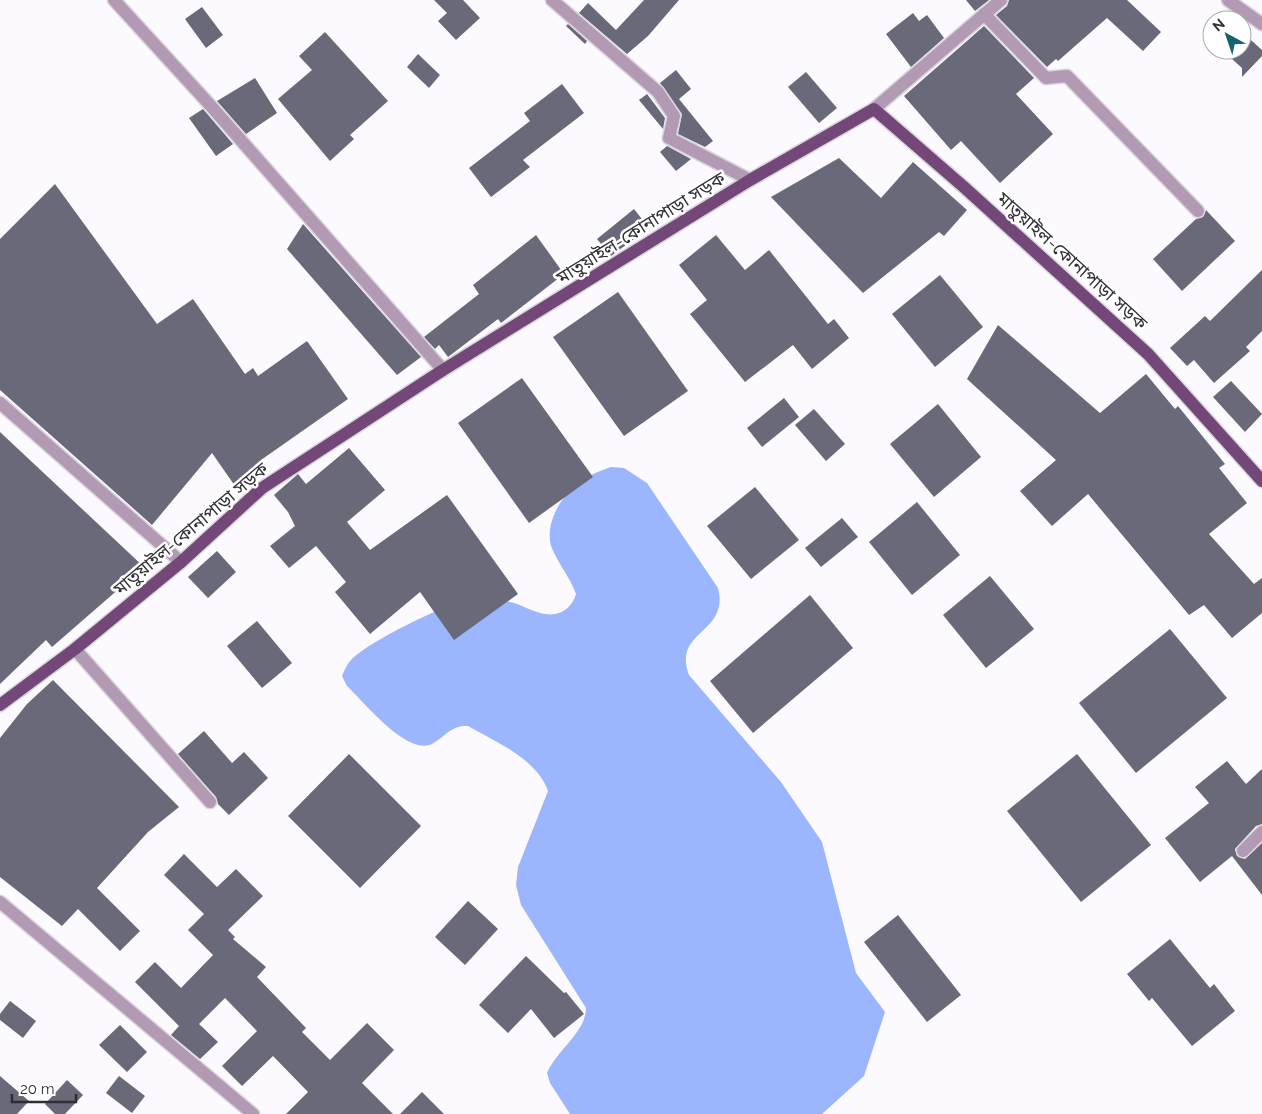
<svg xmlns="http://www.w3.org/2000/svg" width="1262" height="1114" viewBox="0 0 1262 1114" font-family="Raleway,'Noto Sans Bengali',sans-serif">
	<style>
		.water { fill: #9bb6fd }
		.building { fill: #696979 }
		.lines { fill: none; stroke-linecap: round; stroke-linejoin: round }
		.minor-casing { stroke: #d7d5da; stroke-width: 15 }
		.major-casing { stroke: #d7d5da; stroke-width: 15 }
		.minor { stroke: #b299b4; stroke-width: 12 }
		.major { stroke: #734878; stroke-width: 12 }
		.labels { text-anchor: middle; stroke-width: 5; stroke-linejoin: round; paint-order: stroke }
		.street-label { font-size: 18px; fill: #302d34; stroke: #fff }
	</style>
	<rect width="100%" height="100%" fill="#fcfafe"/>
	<!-- water -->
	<path class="water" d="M611,467L624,468L647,483L718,588C730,634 672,630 689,675L781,782L822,842L856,973L885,1012L864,1076L822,1114H570L550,1083L547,1073C557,1050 586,1032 586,1008L521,905L516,885L518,867L548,791C537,759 496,742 468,726C451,725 446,736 432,744C407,756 364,702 347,686L342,676C344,671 347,664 351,660C368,642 445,604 470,599C480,598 494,599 504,601C521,602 537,617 555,614C566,612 573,604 576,594C570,577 557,562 551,546C545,524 560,498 577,484C586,476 600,471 611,467Z"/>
	<!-- building -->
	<g class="building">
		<path d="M434,0H463L480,18L456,40L438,21L447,13Z"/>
		<path d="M644,0H679L648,36L627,54L579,13L588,3L616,30Z"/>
		<path d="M966,0H989L975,11Z"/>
		<path d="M1009,0H1127L1161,32L1143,51L1107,18L1058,61L1056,59L1047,67L996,15L1007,6Z"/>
		<path d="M202,7L223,35L206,48L185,19Z"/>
		<path d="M913,13L919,21L927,15L944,38L911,67L886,34Z"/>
		<path d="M568,24L587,41L585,44L566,26Z"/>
		<path d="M984,26L1034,78L1016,94L1053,134L1000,183L961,141L951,150L904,96Z"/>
		<path d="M325,32L388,101L350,135L354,139L330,161L278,99L312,70L299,56Z"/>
		<path d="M1242,32L1262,50V56L1242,77V68L1222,50H1242Z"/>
		<path d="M418,54L440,75L429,88L407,67Z"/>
		<path d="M676,70L691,89L679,99L713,141L705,147L678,134L682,114L660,83Z"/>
		<path d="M806,72L837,108L819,123L788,87Z"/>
		<path d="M255,78L277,113L246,134L217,101Z"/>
		<path d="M562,84L584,113L523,160L530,167L491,197L469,168L530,121L524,113Z"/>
		<path d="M647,94L665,118L663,129L639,100Z"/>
		<path d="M203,109L233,144L216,156L189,118Z"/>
		<path d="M667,146L691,159L676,171L660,152Z"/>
		<path d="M839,158L881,198L913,162L967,210L944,236L939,232L863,293L771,197Z"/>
		<path d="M55,184L157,324L193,299L245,374L253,368L258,376L307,341L348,399L261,460L265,465L235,486L212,453L152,525L0,390V239Z"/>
		<path d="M634,209L649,228L611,256L597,239Z"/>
		<path d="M1206,210L1235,241L1182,291L1153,259L1196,219L1203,217Z"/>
		<path d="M303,224L421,357L397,375L287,249Z"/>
		<path d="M536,235L564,274L501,323L498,319L448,357L439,345L435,349L424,337L479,294L473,285Z"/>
		<path d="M716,235L745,270L769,250L828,324L834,319L849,338L812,369L793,345L745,382L690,314L707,300L679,265Z"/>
		<path d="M1262,270V331L1246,347L1250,351L1214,383L1194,360L1187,366L1170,348L1205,316L1210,321Z"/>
		<path d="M940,275L983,327L935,367L892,314Z"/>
		<path d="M618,292L688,391L624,436L553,337Z"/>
		<path d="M998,325L1100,413L1146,374L1175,409L1178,406L1225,464L1219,468L1247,503L1209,534L1254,584L1262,578V613L1232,638L1204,605L1189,615L1088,494L1052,526L1020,491L1056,460L967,379Z"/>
		<path d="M522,378L593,477L529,523L458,423Z"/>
		<path d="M1231,381L1262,414L1245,432L1213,397Z"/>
		<path d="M784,398L799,417L762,447L747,428Z"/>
		<path d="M938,404L981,457L934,497L890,444Z"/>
		<path d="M814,409L845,444L826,461L795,425Z"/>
		<path d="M0,432L144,567L52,647L46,640L0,684Z"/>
		<path d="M349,448L385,490L347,522L370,550L447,495L518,594L454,640L420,592L370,634L335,592L346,582L316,546L289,568L270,546L295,526L288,512L274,495L298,474L306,484Z"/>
		<path d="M755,487L799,540L751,579L707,526Z"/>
		<path d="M917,502L960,555L912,595L869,542Z"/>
		<path d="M842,518L858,537L821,567L805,548Z"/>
		<path d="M217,551L236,572L208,598L188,577Z"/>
		<path d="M990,576L1034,629L986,668L943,615Z"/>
		<path d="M810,595L853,648L753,733L710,681Z"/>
		<path d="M257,621L292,663L262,688L227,646Z"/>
		<path d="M1170,629L1227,698L1136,773L1079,703Z"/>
		<path d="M53,680L179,807L148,832L97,888L140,931L120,951L78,909L62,926L0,877V738L27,704Z"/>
		<path d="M204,731L232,763L244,752L268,778L229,815L218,804L216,797L178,754Z"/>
		<path d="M349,754L421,826L360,888L288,816Z"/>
		<path d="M1077,754L1151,845L1081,902L1007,811Z"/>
		<path d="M1227,761L1246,784L1262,769V824L1256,826L1235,849L1237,856L1245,859L1262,843V895L1232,856L1200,882L1165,838L1209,803L1195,787Z"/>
		<path d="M184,854L217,887L236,869L263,896L228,930L235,937L233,939L266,967L257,977L306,1028L302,1032L330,1060L367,1023L394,1050L362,1083L393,1114H286L308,1092L273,1056L242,1086L222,1066L257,1031L225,998L199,1024L218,1042L200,1059L171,1035L179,1026L135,982L155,962L181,988L213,955L188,930L204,914L164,875Z"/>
		<path d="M468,901L498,929L465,965L435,937Z"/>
		<path d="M898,915L961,995L927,1022L864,942Z"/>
		<path d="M1170,939L1210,988L1214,984L1235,1011L1192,1046L1152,998L1149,1001L1127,974Z"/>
		<path d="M526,956L564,993L566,992L584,1014L554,1038L531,1009L508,1033L479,1005Z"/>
		<path d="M10,1001L36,1021L23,1038L0,1020V1014Z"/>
		<path d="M120,1025L147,1052L127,1072L99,1045Z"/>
		<path d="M0,1076L29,1101L17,1114H0Z"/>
		<path d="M119,1076L145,1096L132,1113L106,1093Z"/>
		<path d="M67,1080L83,1095L65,1114H55L45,1104Z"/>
		<path d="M422,1092L444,1114H400Z"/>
	</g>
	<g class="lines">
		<defs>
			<g id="minor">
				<path d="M114,0L210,105L443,370"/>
				<path d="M552,0L658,92L674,116L669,138L750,180"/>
				<path d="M1228,0L1262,24"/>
				<path d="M984,14L1046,78L1067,76L1198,211"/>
				<path d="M874,109L1001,0"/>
				<path d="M0,403L181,562"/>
				<path d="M75,649L210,802"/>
				<path d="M1243,851L1262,832"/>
				<path d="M0,902L253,1114"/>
			</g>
			<path id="major" d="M0,705L75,649L181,562L262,488L443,370L750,180L874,109L965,188L1148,354L1262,481"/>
		</defs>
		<!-- minor casing -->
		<use href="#minor" class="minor-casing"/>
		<!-- major casing -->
		<use href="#major" class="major-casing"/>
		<!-- minor -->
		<use href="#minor" class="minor"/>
		<!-- major -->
		<use href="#major" class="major"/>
	</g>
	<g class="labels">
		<!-- street labels -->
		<g class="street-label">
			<text transform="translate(641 228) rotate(-32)" y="6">মাতুয়াইল-কোনাপাড়া সড়ক</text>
			<text transform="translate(1072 261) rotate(42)" y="6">মাতুয়াইল-কোনাপাড়া সড়ক</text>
			<text transform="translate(191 529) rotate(-40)" y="6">মাতুয়াইল-কোনাপাড়া সড়ক</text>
		</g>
	</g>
	<!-- north arrow -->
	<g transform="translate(1227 35) rotate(320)"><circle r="24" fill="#ffffff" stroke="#acabae"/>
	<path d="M0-4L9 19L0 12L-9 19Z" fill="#17626f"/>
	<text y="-8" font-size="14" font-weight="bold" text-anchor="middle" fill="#302d34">N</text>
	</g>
	<!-- scale -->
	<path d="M12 1094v8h64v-8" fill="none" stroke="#302d34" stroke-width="2.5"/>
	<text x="20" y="1094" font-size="15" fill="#302d34" stroke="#ffffff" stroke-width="4" paint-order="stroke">20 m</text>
</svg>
